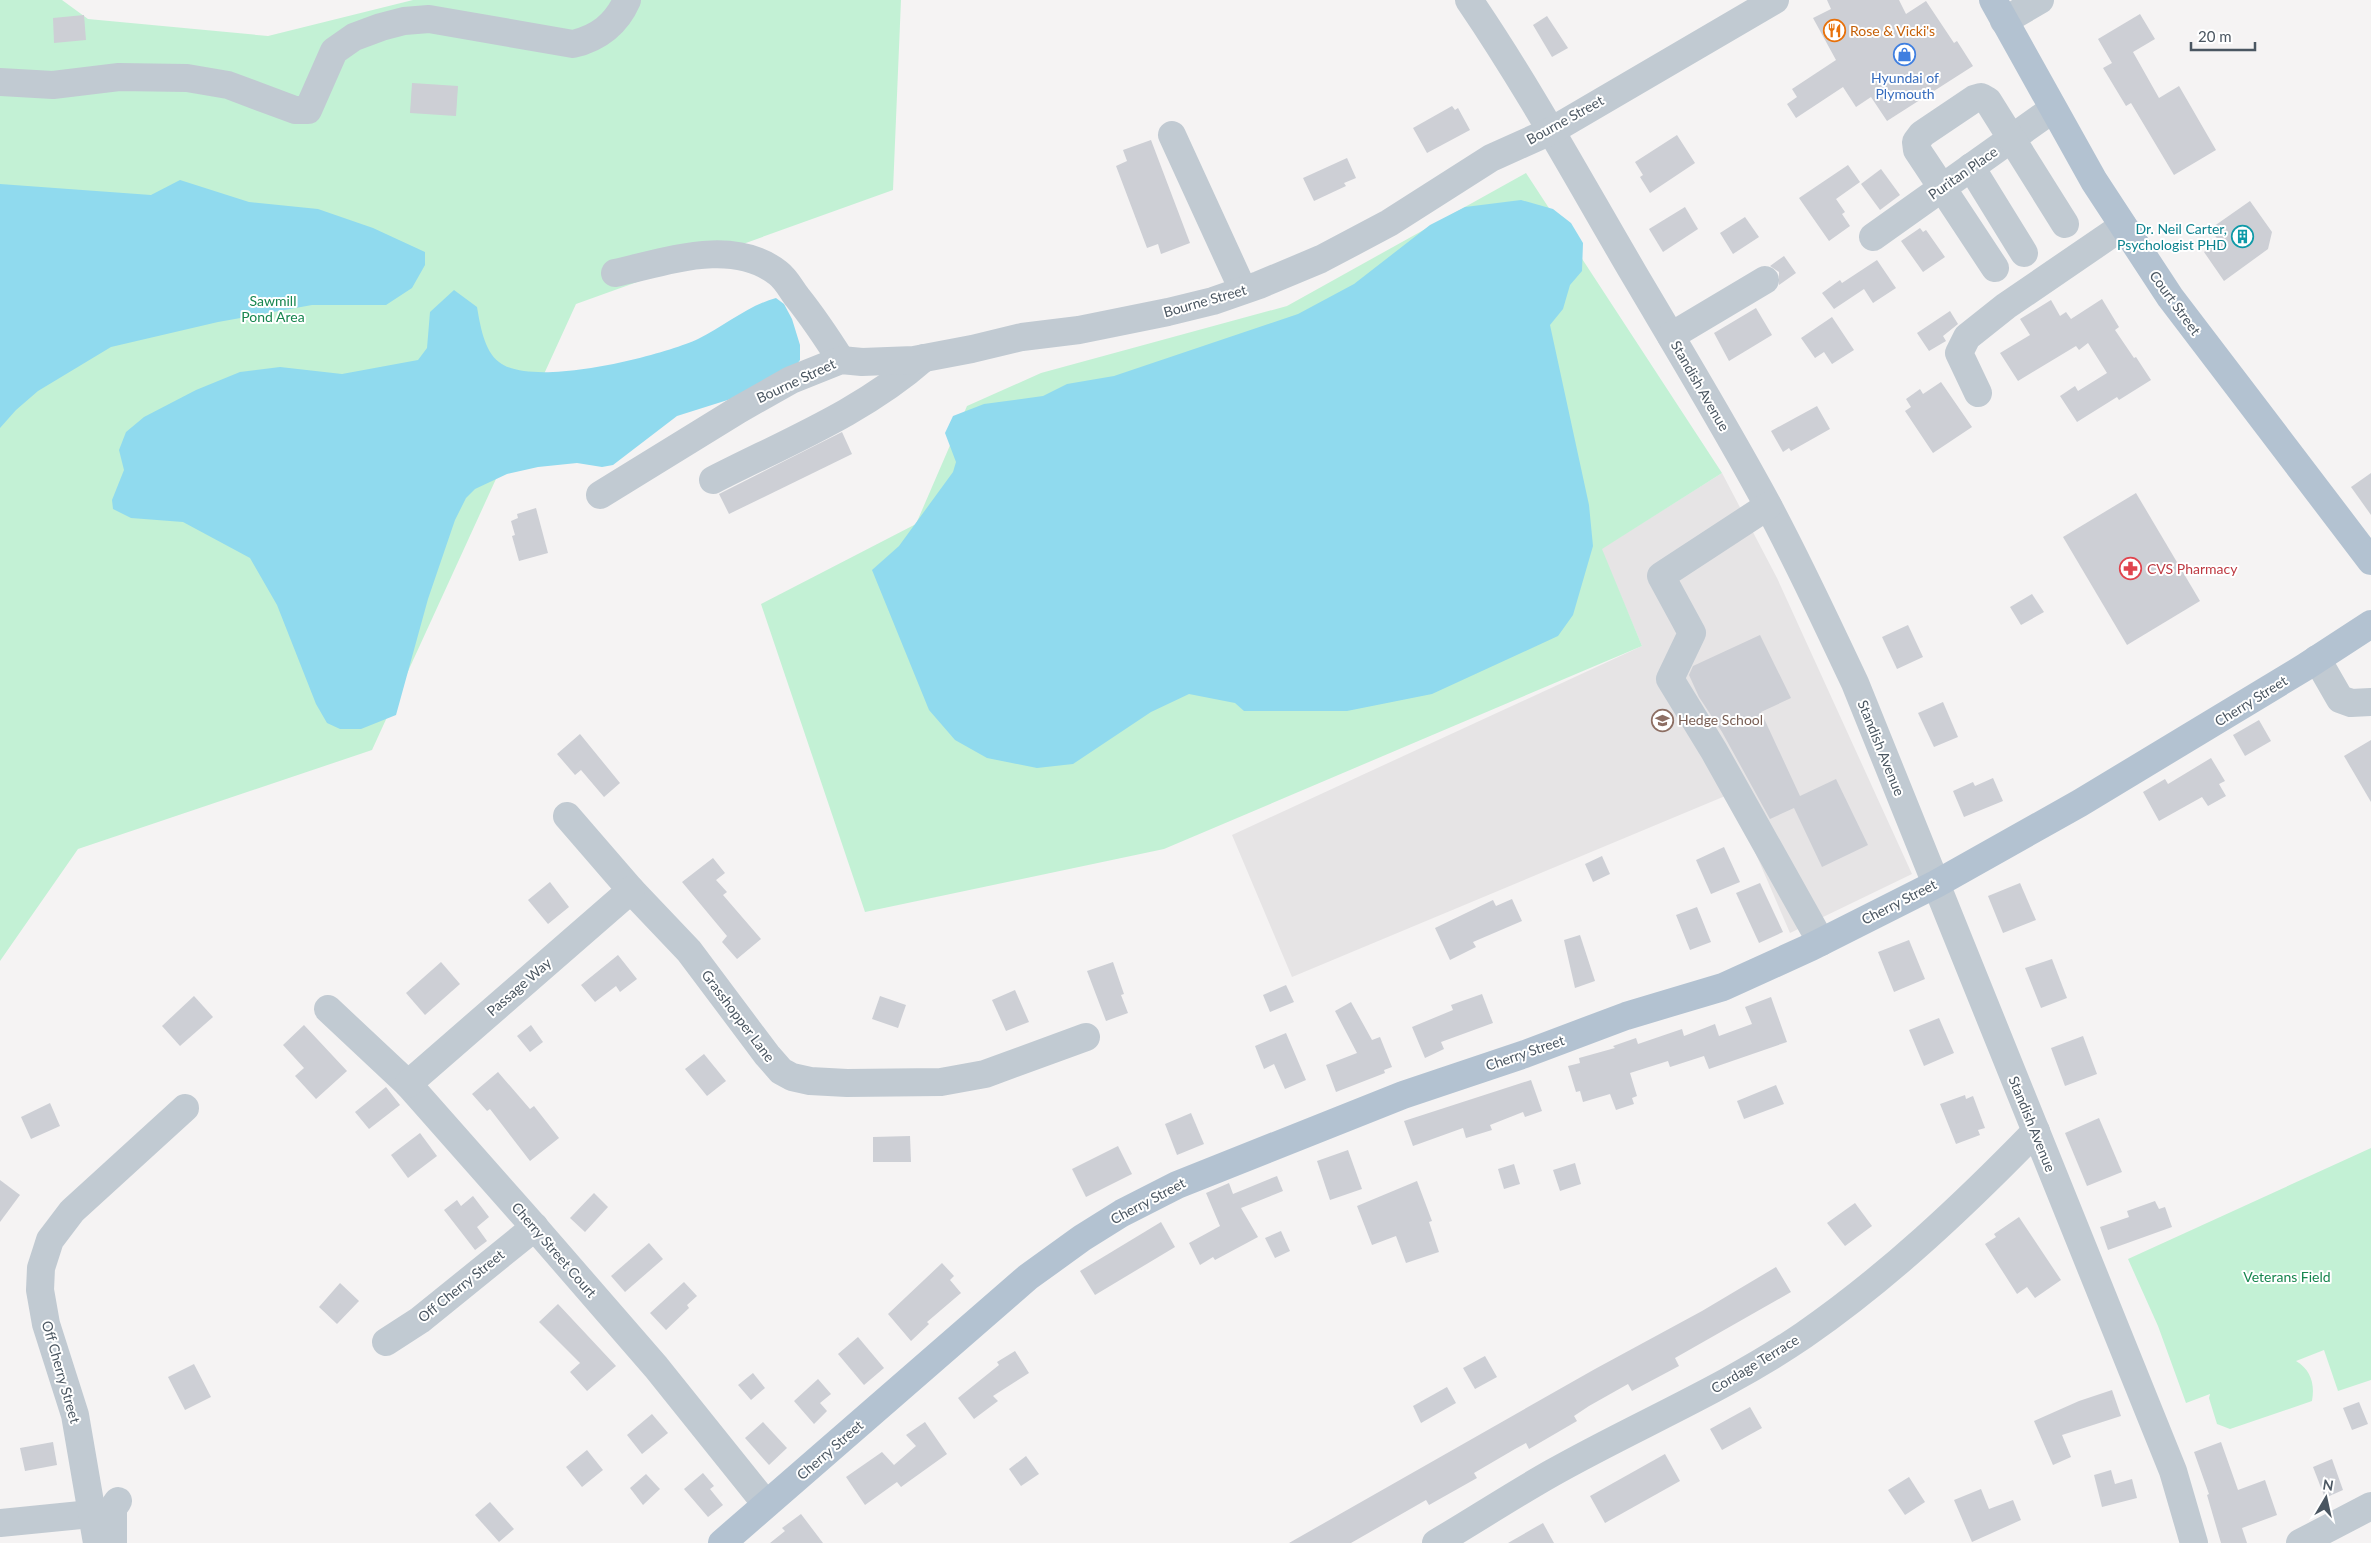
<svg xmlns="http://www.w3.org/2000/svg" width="2371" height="1543" viewBox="0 0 2371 1543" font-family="Lato,sans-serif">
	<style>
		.education { fill: #e6e4e5 }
		.green { fill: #c3f1d5 }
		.water { fill: #90daee }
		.building { fill: #cdcfd5 }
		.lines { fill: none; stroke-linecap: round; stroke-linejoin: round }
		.minor { stroke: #c1cad2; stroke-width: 28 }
		.major { stroke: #b3c2d1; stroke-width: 28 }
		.labels { text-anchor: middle; stroke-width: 4; stroke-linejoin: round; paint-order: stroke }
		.food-label { font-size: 14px; fill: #c56008; stroke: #fff; text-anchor: start }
		.shop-label { font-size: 14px; fill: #366cbe; stroke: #fff }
		.street-label { font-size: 14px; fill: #4a5661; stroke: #fff }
		.culture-label { font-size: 14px; fill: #0d838f; stroke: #fff; text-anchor: end }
		.park-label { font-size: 14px; fill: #17864f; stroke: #fff }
		.health-label { font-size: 14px; fill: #be3a42; stroke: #fff; text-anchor: start }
		.education-label { font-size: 14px; fill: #785e54; stroke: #fff; text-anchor: start }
	</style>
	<rect width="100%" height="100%" fill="#f5f3f3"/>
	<!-- education -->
	<path class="education" d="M1722,473L1777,578L1912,874L1790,933L1730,794L1292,977L1232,835L1642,646L1601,549Z"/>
	<!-- green -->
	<g class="green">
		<path d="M0,0H62L88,19L268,36L413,0H901L893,190L576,304L372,750L78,849L0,961Z"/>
		<path d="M1526,173L1722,473L1602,549L1642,646L1164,849L865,912L761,604L916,524L967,406L1041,373L1287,306Z"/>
		<path d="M2371,1148V1380L2338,1391L2324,1350L2296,1361C2311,1370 2315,1384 2312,1401L2230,1429L2217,1424L2209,1398L2210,1394L2186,1403L2158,1326L2128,1259Z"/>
	</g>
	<!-- water -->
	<g class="water">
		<path d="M180,180L249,202L318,209L373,228L425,252V265L412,288L386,305H312L218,322L111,347L38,391L16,410L0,428V184L151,195Z"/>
		<path d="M1521,200L1553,209L1571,223L1583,243L1582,271L1570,285L1563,309L1550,325L1589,505L1593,546L1573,615L1558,636L1432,694L1347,711H1244L1235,703L1189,694L1151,712L1073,764L1037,768L987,758L955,740L929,710L872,570L899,546L953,472L956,462L945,433L953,416L984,404L1043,396L1067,384L1114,376L1298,314L1354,284L1430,225L1465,207Z"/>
		<path d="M454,290L477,307C480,324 484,351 499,362C532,389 661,356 698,339C725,326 747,306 776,298L784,304L792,319L800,345V360L792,371L734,398L677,416L613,465L602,467L577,463L538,467L507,474L475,489L466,498L455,520L428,599L396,715L361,729H340L327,723L316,704L277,605L250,558L183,522L131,518L113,509L112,500L124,470L119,450L126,432L144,417L196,390L240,372L280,367L342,374L418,360L427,348L430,312Z"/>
	</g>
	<!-- building -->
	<g class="building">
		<path d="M1827,0H1899L1906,14L1926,1L1954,43L1957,41L1973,66L1887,121L1871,97L1856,107L1843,87L1796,118L1787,104L1797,97L1792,89L1836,60L1813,18L1831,9Z"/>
		<path d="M2140,14L2155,39L2133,52L2159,98L2179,86L2216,150L2174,175L2131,103L2126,106L2103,68L2112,63L2098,39Z"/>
		<path d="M84,15L86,40L54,43L53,18Z"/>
		<path d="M1547,16L1568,48L1552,57L1533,25Z"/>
		<path d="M412,83L458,86L456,116L410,113Z"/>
		<path d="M1452,106L1455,110L1458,108L1470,130L1427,153L1413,128Z"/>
		<path d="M1677,135L1695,163L1650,193L1640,177L1643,175L1635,162Z"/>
		<path d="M1151,140L1190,243L1161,254L1158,244L1147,248L1116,166L1127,161L1123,150Z"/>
		<path d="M1347,158L1356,178L1344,183L1346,186L1314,201L1303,178Z"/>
		<path d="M1848,165L1860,182L1836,199L1845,212L1842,214L1850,226L1829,241L1799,198Z"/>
		<path d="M1881,169L1900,195L1880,210L1861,184Z"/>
		<path d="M2250,201L2272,232L2268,249L2224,281L2204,252L2219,241L2210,229Z"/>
		<path d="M1685,207L1698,229L1663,252L1649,229Z"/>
		<path d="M1745,217L1759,237L1733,254L1720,233Z"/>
		<path d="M1920,228L1923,232L1926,230L1945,257L1923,272L1901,241Z"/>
		<path d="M1784,256L1796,273L1779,285V272L1770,266Z"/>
		<path d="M1877,260L1896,288L1873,303L1864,289L1834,309L1822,293L1840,280L1842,283Z"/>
		<path d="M2102,299L2119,327L2115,330L2134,358L2136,357L2151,380L2119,400L2117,397L2077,422L2060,396L2075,386L2078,391L2107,373L2088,343L2079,350L2076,346L2018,381L2000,353L2030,335L2020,319L2051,300L2060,316L2066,312L2071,319Z"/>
		<path d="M1756,308L1772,335L1729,361L1714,333Z"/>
		<path d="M1950,311L1958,324L1943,336L1946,341L1929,351L1917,333Z"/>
		<path d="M1832,317L1854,350L1832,364L1824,352L1815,358L1801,338Z"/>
		<path d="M1941,382L1972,427L1933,453L1905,411L1911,407L1906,399L1920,389L1923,394Z"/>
		<path d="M1817,406L1830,429L1791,451L1789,448L1783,452L1771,431Z"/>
		<path d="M842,432L852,454L729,514L719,494Z"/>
		<path d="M2371,473V515L2351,487Z"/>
		<path d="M2136,493L2200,601L2127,645L2063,537Z"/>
		<path d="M536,508L548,553L519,561L512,536L515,535L511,521L518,518L517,514Z"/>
		<path d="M2032,594L2044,612L2021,625L2010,607Z"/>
		<path d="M1908,625L1923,657L1897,669L1882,637Z"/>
		<path d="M1760,635L1791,698L1761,712L1800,796L1836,779L1868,845L1822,867L1794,808L1770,819L1722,732L1699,697L1689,675L1693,666Z"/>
		<path d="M1943,702L1958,737L1934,747L1918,713Z"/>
		<path d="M2259,720L2271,741L2245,756L2233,735Z"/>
		<path d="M580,734L620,783L604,797L581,770L575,775L557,754Z"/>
		<path d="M2371,740V802L2344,756Z"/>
		<path d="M2211,758L2225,781L2219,784L2226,796L2208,806L2202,797L2159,821L2143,792L2165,779L2168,784Z"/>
		<path d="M1993,778L2003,801L1964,817L1953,791L1973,782L1975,786Z"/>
		<path d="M1724,847L1740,882L1711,894L1696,860Z"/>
		<path d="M1602,856L1610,874L1593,882L1585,864Z"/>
		<path d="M713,858L725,873L716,880L727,892L723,895L761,939L737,959L722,942L727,936L682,882Z"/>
		<path d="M550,882L569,907L548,924L528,900Z"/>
		<path d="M1760,883L1783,932L1759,943L1736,893Z"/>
		<path d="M2020,883L2036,920L2003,933L1988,896Z"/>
		<path d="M1512,899L1522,921L1473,942L1476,947L1450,960L1435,928L1493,900L1496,906Z"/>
		<path d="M1697,907L1711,942L1690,950L1676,915Z"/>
		<path d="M1580,935L1595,981L1575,988L1564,940Z"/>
		<path d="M1909,940L1925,979L1894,992L1878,952Z"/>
		<path d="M618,955L637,979L620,992L616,986L595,1002L581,985Z"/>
		<path d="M2052,959L2067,998L2041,1008L2025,968Z"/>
		<path d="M441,962L460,984L425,1015L406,993Z"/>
		<path d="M1113,962L1124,994L1121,995L1128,1013L1106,1021L1087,971Z"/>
		<path d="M1286,985L1294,1002L1270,1012L1263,995Z"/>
		<path d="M1015,990L1029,1022L1006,1031L992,1000Z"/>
		<path d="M1482,994L1493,1023L1441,1042L1444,1049L1425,1058L1412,1027L1453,1010L1451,1005Z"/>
		<path d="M194,996L213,1017L180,1046L162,1026Z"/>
		<path d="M880,996L906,1005L898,1028L872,1019Z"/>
		<path d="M1771,997L1787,1042L1709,1069L1704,1056L1670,1067L1668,1061L1630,1073L1637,1096L1632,1098L1634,1104L1616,1110L1610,1094L1583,1102L1580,1091L1576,1092L1568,1066L1580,1063L1579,1058L1615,1048L1613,1046L1636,1038L1638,1044L1682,1029L1684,1036L1715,1024L1719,1036L1752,1024L1745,1007Z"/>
		<path d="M1351,1002L1372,1040L1380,1037L1392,1067L1384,1070L1385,1073L1336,1092L1326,1065L1357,1053L1335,1011Z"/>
		<path d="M1939,1018L1954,1053L1924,1066L1909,1030Z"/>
		<path d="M304,1025L347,1071L316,1099L295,1076L304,1068L283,1045Z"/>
		<path d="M531,1025L543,1042L530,1052L517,1036Z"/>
		<path d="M1286,1033L1306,1080L1285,1089L1274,1064L1264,1069L1255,1046Z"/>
		<path d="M2083,1036L2097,1074L2065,1086L2051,1048Z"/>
		<path d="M704,1054L726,1081L707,1096L685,1069Z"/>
		<path d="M498,1072L530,1109L534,1106L559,1138L530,1161L490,1109L487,1111L472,1094Z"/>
		<path d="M1531,1080L1542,1111L1525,1117L1523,1112L1490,1125L1492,1130L1466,1138L1463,1128L1413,1146L1404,1121Z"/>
		<path d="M1776,1085L1784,1104L1744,1119L1737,1101Z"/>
		<path d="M386,1087L400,1105L369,1129L355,1112Z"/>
		<path d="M1965,1095L1966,1099L1973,1096L1985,1128L1978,1130L1980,1135L1956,1144L1940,1104Z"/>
		<path d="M50,1103L60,1126L31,1139L21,1117Z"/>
		<path d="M1191,1113L1204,1144L1177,1155L1165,1124Z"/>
		<path d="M2099,1118L2122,1172L2087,1186L2065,1133Z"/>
		<path d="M420,1133L437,1156L408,1178L391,1155Z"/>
		<path d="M910,1136L911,1162H873V1137Z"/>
		<path d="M1118,1146L1132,1174L1086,1197L1072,1169Z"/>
		<path d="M1348,1150L1362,1189L1330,1200L1317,1161Z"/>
		<path d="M1575,1163L1581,1184L1560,1191L1553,1170Z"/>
		<path d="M1514,1164L1520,1184L1504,1189L1498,1169Z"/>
		<path d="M1277,1176L1283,1191L1241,1208L1258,1237L1215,1260L1213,1257L1200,1265L1189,1243L1220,1226L1206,1193L1229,1183L1233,1194Z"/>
		<path d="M0,1180L20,1195L0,1222Z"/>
		<path d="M1417,1181L1432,1221L1429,1222L1439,1252L1406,1263L1396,1236L1372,1245L1357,1206Z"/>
		<path d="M594,1193L608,1207L585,1232L570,1218Z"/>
		<path d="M473,1196L489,1217L477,1227L487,1241L475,1250L444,1210L457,1200L461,1206Z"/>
		<path d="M2155,1201L2159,1209L2165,1207L2172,1227L2108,1250L2100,1227L2129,1217L2127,1211Z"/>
		<path d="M1855,1203L1872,1226L1845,1246L1827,1223Z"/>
		<path d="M2019,1217L2061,1280L2035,1298L2027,1287L2017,1294L1985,1244L1996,1237L1994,1234Z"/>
		<path d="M1161,1222L1175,1247L1095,1295L1080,1271Z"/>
		<path d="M1281,1231L1290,1251L1275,1258L1265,1238Z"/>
		<path d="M649,1243L663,1259L625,1292L611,1276Z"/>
		<path d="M942,1263L954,1276L950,1280L961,1293L927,1322L929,1324L911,1341L888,1314Z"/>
		<path d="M1776,1267L1791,1292L1675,1358L1679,1366L1632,1391L1628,1384L1589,1406L1574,1416L1577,1421L1529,1449L1526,1443L1515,1449L1474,1473L1477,1478L1429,1505L1426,1500L1351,1543H1289L1595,1369L1702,1311Z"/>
		<path d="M684,1282L697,1296L687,1305L689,1308L666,1330L650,1313Z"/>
		<path d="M340,1283L359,1301L337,1324L319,1307Z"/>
		<path d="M558,1304L616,1366L587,1391L570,1372L580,1363L539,1322Z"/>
		<path d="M858,1337L884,1368L864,1385L838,1354Z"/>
		<path d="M1015,1351L1029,1373L993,1396L998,1401L974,1419L958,1398L999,1365L997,1362Z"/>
		<path d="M1485,1356L1497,1377L1475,1389L1463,1368Z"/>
		<path d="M194,1364L211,1397L185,1410L168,1377Z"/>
		<path d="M753,1373L765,1388L751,1400L738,1385Z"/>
		<path d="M818,1379L831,1394L820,1403L827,1411L814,1424L794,1401Z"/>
		<path d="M1447,1387L1456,1403L1421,1423L1413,1406Z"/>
		<path d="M2112,1390L2121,1416L2062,1435L2071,1457L2053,1465L2034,1421L2079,1401Z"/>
		<path d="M2359,1402L2368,1424L2352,1430L2343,1408Z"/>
		<path d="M1750,1407L1762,1428L1722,1450L1710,1429Z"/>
		<path d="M652,1414L668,1433L642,1454L627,1435Z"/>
		<path d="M763,1422L787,1448L769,1465L745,1438Z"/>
		<path d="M925,1422L947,1454L901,1487L897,1482L865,1505L846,1477L882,1452L894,1465L916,1446L906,1435Z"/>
		<path d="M53,1442L57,1465L25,1471L20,1448Z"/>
		<path d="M2221,1442L2238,1490L2265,1480L2277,1515L2242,1528L2247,1543H2221L2207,1495L2209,1494L2194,1452Z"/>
		<path d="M587,1450L603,1470L582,1487L566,1467Z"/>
		<path d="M1665,1454L1680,1481L1605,1523L1590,1496Z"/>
		<path d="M1026,1456L1039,1474L1021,1486L1009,1469Z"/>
		<path d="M2332,1459L2343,1490L2325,1498L2313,1467Z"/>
		<path d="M2111,1470L2115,1484L2132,1479L2137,1498L2102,1507L2094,1475Z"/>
		<path d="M703,1473L714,1486L710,1489L723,1505L708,1517L684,1489Z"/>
		<path d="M646,1474L660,1489L643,1505L630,1488Z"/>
		<path d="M1909,1477L1925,1502L1905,1515L1888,1490Z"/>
		<path d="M1981,1489L1989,1509L2013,1500L2021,1520L1972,1542L1954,1500Z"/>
		<path d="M490,1502L514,1529L499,1542L475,1515Z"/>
		<path d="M801,1514L823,1543H770L785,1531L782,1528Z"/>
		<path d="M1543,1523L1554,1543H1508Z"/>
	</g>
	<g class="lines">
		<!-- minor -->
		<g class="minor">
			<path d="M1469,0C1529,88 1580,182 1634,274C1676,345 1719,416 1759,489C1794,552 1824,618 1855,683L2173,1471L2194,1543"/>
			<path d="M2004,21L2040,0"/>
			<path d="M0,82L53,85L119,77L187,78L228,85L295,110H308L334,51L354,37L381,27L404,21L429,19L573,44C598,38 616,25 627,0"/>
			<path d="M1172,135L1243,290"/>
			<path d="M1971,167L2024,253"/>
			<path d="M1873,237L2053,109"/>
			<path d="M1995,268L1927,165L1917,150L1916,142L1922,134L1974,99L1981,97L1988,101L2065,224"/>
			<path d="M615,273C666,262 732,237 778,273C786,279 791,289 797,297C813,317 827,338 841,360"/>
			<path d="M1671,336L1765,280"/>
			<path d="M1978,393L1959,353L1967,337L2006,306L2123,226"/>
			<path d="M713,480C785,443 863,412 924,358"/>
			<path d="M600,495L738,410L791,380L841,360L862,362L914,360L972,349L1022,337L1079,330L1168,312L1213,301L1259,285L1321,259L1389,223L1491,158L1551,131L1775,0"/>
			<path d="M1768,506L1661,576L1692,633L1670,679L1714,751L1821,942"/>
			<path d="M2317,659L2340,699L2351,703L2371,702"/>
			<path d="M567,816L631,890L689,951L767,1055L781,1071L792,1077L810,1081L847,1083L941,1082L985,1074L1086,1037"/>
			<path d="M328,1009L408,1084L531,1223L656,1367L766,1504"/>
			<path d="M408,1084L631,890"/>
			<path d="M386,1342L420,1320L535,1227"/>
			<path d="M0,1523L91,1514"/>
			<path d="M97,1543L75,1415L46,1324L40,1290L41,1268L50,1240L72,1211L185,1108"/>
			<path d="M113,1543V1508L118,1501"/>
			<path d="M1436,1543C1475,1520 1513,1495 1552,1473C1635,1426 1725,1389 1804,1335C1889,1276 1964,1205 2036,1131"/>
			<path d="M2300,1543L2371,1506"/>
		</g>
		<!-- major -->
		<g class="major">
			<path d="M1993,0L2094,181L2170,297L2371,561"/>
			<path d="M722,1543L1028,1277L1082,1238L1122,1213L1177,1185L1403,1095L1525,1054L1626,1016L1723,987L1811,947L1936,884L2080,803L2305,667L2371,624"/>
		</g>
	</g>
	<!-- icons -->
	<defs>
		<symbol id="restaurant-ring" viewBox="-11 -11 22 22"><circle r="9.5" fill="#fff" stroke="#e8710a" stroke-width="1.5"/><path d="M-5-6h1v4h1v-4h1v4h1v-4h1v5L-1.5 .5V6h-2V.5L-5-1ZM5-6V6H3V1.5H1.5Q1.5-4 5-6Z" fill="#e8710a"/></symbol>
		<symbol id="shop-ring" viewBox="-11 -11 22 22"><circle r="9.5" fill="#fff" stroke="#3f7fe0" stroke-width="1.5"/><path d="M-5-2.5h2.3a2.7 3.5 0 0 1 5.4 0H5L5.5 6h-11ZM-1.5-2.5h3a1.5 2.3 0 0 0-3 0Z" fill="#3f7fe0"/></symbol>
		<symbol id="building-ring" viewBox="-11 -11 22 22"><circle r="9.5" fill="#fff" stroke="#0f9aa8" stroke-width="1.5"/><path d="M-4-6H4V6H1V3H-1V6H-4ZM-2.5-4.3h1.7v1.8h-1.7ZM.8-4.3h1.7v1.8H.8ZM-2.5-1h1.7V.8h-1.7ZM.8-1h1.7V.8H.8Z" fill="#0f9aa8"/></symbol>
		<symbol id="pharmacy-ring" viewBox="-11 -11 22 22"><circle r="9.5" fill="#fff" stroke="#e0444e" stroke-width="1.5"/><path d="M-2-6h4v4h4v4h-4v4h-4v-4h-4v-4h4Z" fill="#e0444e"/></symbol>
		<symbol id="school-ring" viewBox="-11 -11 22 22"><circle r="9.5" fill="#fff" stroke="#8d6e63" stroke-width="1.5"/><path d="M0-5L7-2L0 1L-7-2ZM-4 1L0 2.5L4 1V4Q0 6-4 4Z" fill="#8d6e63"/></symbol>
	</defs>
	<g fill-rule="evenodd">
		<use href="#restaurant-ring" x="1822" y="18" width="25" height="25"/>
		<use href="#shop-ring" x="1892" y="42" width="25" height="25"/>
		<use href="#building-ring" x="2230" y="224" width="25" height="25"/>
		<use href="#pharmacy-ring" x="2118" y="556" width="25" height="25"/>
		<use href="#school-ring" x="1650" y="708" width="25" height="25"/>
	</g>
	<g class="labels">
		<!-- food labels -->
		<g class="food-label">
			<text x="1850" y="36">Rose &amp; Vicki's</text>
		</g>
		<!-- shop labels -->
		<g class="shop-label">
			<text x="1905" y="83">Hyundai of<tspan x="1905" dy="16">Plymouth</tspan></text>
		</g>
		<!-- street labels -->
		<g class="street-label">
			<text transform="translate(1565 120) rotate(-29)" y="5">Bourne Street</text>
			<text transform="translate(1963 173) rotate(-35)" y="5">Puritan Place</text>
			<text transform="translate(1205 301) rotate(-16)" y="5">Bourne Street</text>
			<text transform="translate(2175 303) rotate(54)" y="5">Court Street</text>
			<text transform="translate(796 381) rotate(-25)" y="5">Bourne Street</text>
			<text transform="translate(1700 386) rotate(60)" y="5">Standish Avenue</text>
			<text transform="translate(2251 701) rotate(-32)" y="5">Cherry Street</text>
			<text transform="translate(1881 748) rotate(68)" y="5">Standish Avenue</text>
			<text transform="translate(1899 902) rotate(-27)" y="5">Cherry Street</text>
			<text transform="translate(519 987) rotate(-41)" y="5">Passage Way</text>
			<text transform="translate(738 1016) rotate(53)" y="5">Grasshopper Lane</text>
			<text transform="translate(1525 1053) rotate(-19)" y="5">Cherry Street</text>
			<text transform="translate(2032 1124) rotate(68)" y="5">Standish Avenue</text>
			<text transform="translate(1148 1201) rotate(-28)" y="5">Cherry Street</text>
			<text transform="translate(554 1250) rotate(49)" y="5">Cherry Street Court</text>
			<text transform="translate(461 1286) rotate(-39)" y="5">Off Cherry Street</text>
			<text transform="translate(1755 1364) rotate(-31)" y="5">Cordage Terrace</text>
			<text transform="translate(61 1372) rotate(74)" y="5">Off Cherry Street</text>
			<text transform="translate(830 1450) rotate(-41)" y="5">Cherry Street</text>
		</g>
		<!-- culture labels -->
		<g class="culture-label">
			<text x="2227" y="234">Dr. Neil Carter,<tspan x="2227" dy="16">Psychologist PHD</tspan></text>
		</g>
		<!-- park labels -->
		<g class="park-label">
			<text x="273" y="306">Sawmill<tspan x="273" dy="16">Pond Area</tspan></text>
			<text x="2287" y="1282">Veterans Field</text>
		</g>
		<!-- health labels -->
		<g class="health-label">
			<text x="2147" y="574">CVS Pharmacy</text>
		</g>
		<!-- education labels -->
		<g class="education-label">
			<text x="1678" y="725">Hedge School</text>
		</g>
	</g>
	<!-- north arrow -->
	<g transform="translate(2326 1498) rotate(9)" stroke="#ffffff" stroke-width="4" paint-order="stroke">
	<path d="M0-4L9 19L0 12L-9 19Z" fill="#4a5661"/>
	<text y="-8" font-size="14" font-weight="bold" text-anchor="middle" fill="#4a5661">N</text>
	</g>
	<!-- scale -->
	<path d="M2191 42v8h64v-8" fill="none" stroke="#4a5661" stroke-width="2.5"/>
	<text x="2198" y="42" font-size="15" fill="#4a5661" stroke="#ffffff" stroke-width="4" paint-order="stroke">20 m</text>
</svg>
